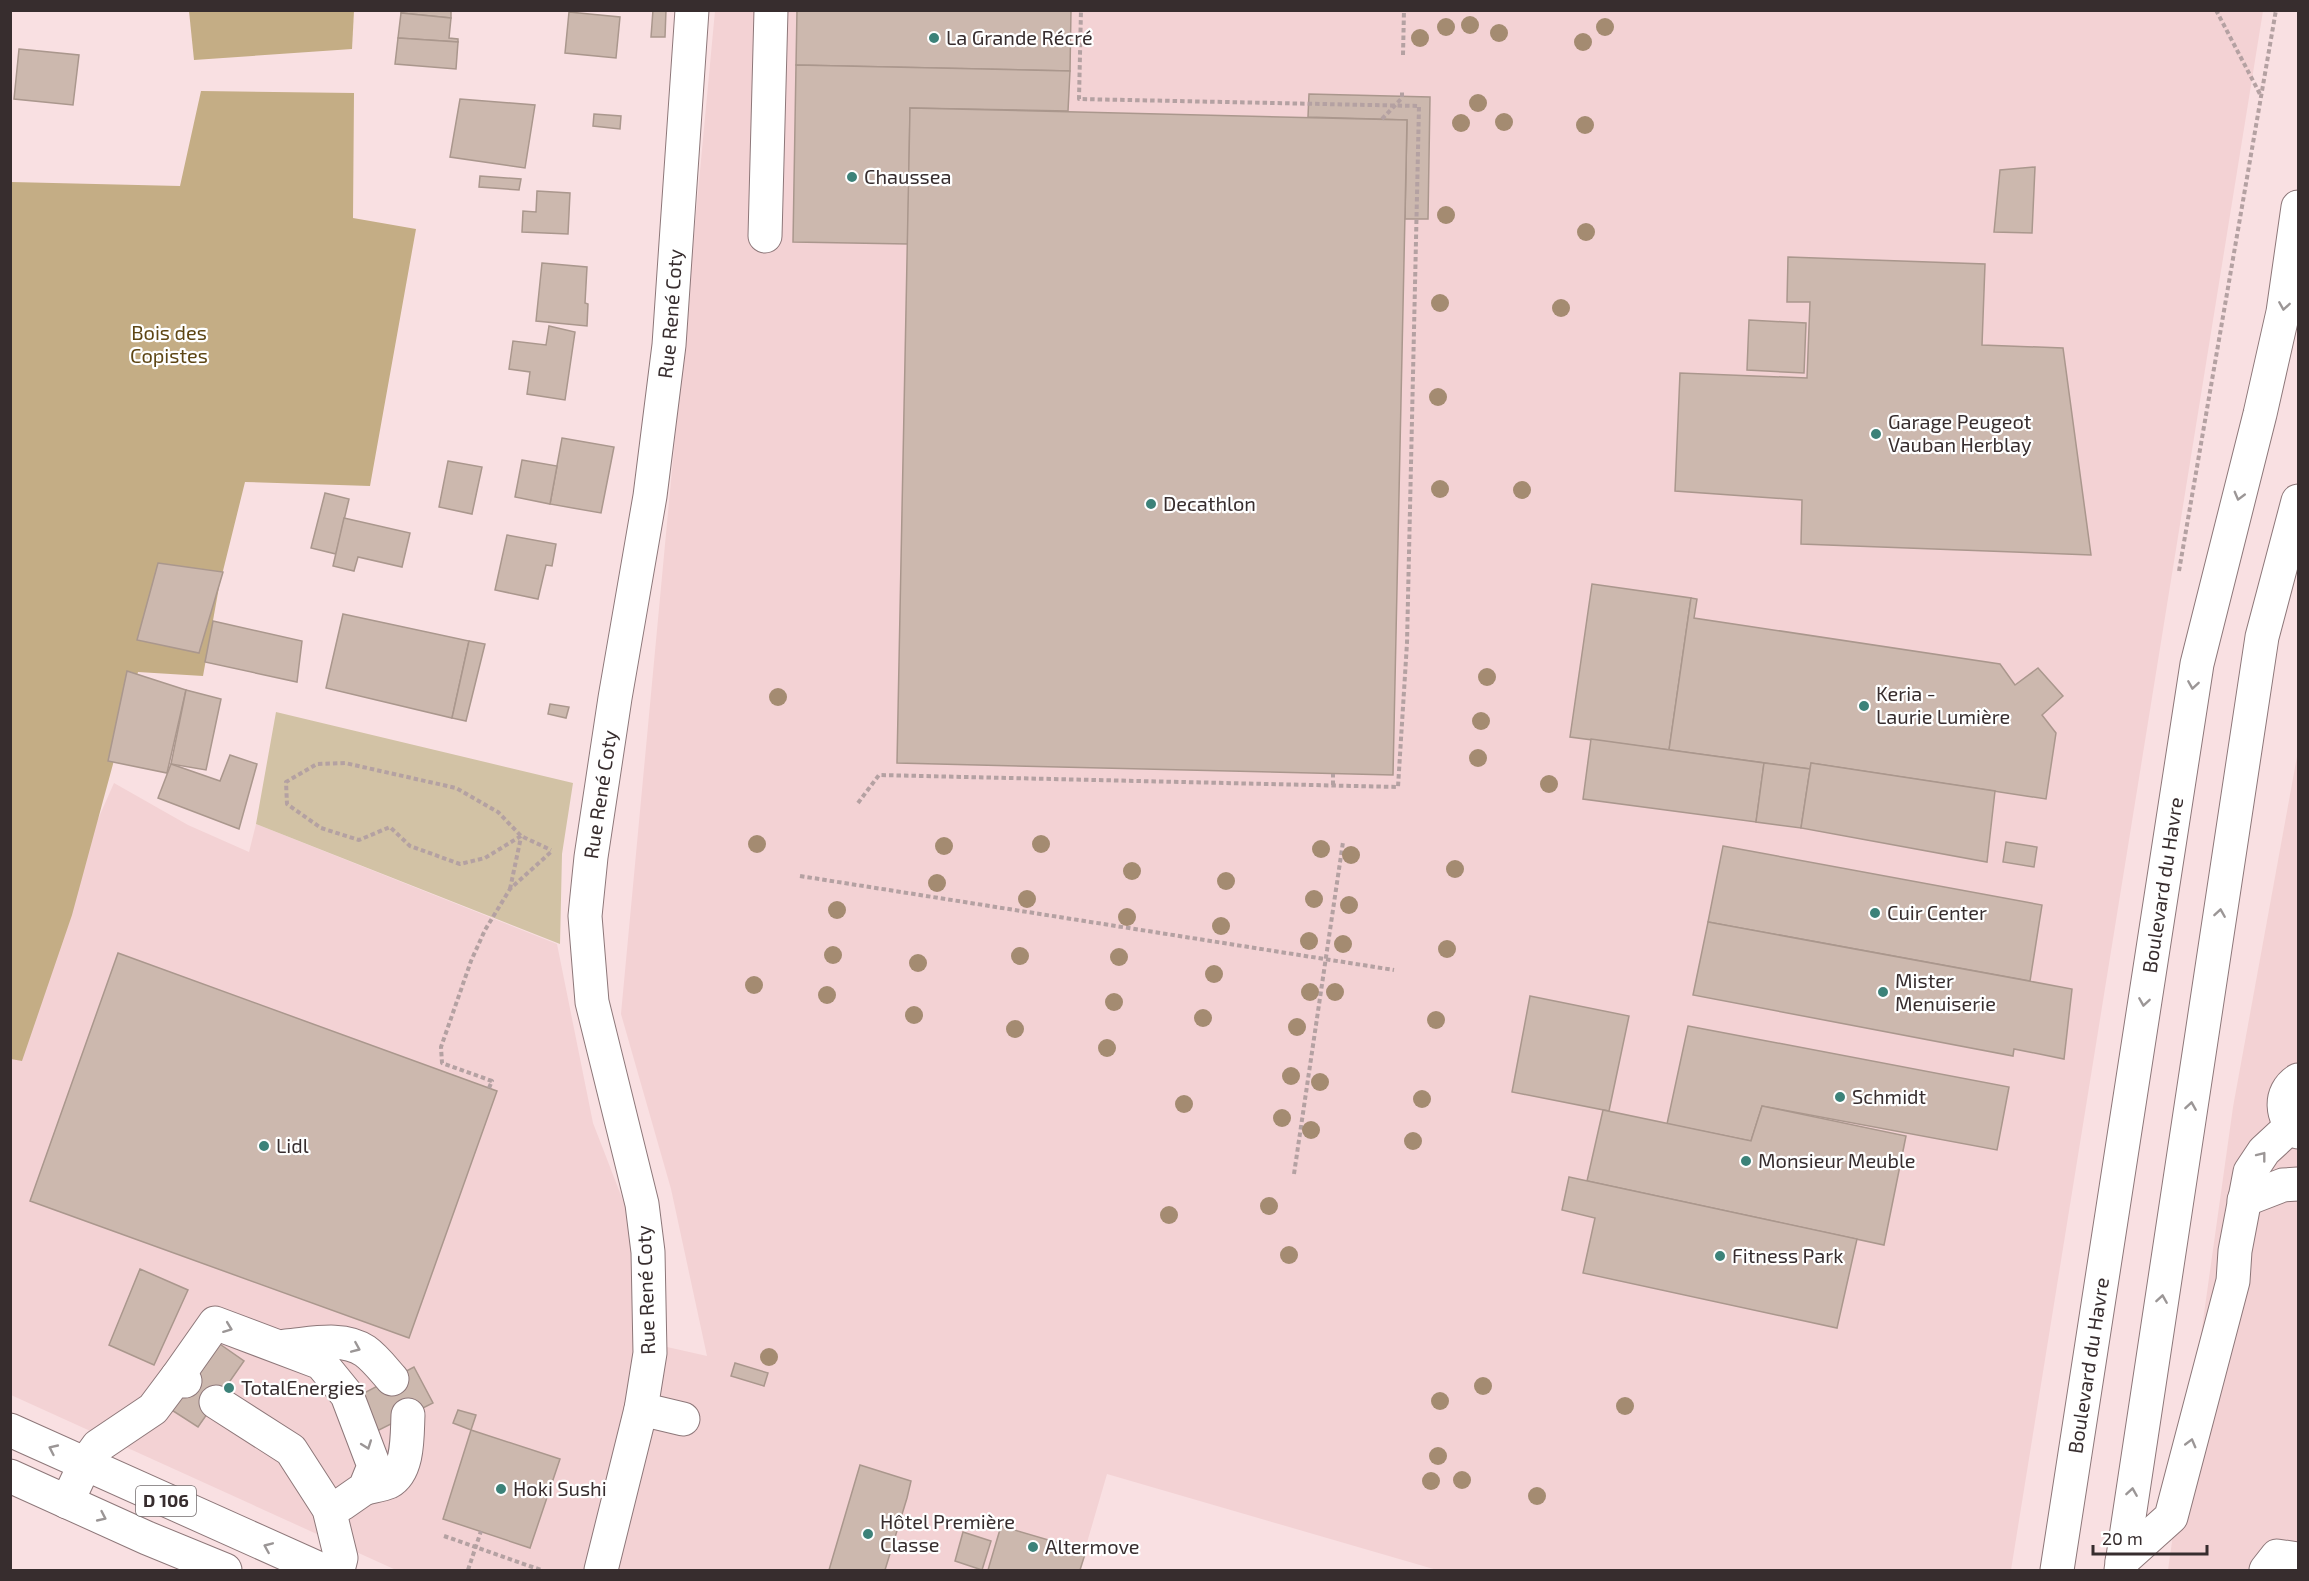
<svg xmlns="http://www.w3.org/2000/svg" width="2309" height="1581" viewBox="0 0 2309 1581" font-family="'Exo 2',sans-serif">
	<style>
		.built { fill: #f3d2d4 }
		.green { fill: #d2c2a5 }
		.forest { fill: #c4ad85 }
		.building { fill: #ccb8ae; stroke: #aa978d; stroke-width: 1.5 }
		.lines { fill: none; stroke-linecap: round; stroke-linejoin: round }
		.minor-casing { stroke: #8d7779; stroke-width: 35 }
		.major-casing { stroke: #8d7779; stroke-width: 35 }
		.path { stroke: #b4a1a2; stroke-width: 4; stroke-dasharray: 4.5 3; stroke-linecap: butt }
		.minor { stroke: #fff; stroke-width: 33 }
		.major { stroke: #fff; stroke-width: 33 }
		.tree { fill: #a48b71 }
		.oneway { stroke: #9b9696 }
		.poi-dot { fill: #3c8279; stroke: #fff; stroke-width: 2 }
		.labels { text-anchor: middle; stroke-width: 4.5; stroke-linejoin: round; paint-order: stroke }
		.shield { fill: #fff; stroke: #736c6d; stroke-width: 1.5 }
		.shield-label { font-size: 18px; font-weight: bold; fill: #372d2e }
		.poi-label { font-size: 20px; fill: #372d2e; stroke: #fff; text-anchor: start }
		.street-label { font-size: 20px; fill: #372d2e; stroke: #fff }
		.park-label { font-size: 20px; fill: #5e4614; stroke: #fff }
	</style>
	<rect width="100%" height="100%" fill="#f9e0e2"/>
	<!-- built -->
	<g class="built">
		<path d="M715,11H2263L2011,1570H1437L1107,1474L1079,1570H396L11,1395V1015L114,783L188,825L249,852L256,824L557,944L593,1123L627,1211L634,1279L636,1340L707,1356L671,1189L621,1014Z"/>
		<path d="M2298,751V1570H2168L2233,1107Z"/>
	</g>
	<!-- green -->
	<path class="green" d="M276,712L573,783L562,854L560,944L256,824Z"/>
	<!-- forest -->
	<g class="forest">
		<path d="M189,11H354L352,49L194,60Z"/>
		<path d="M201,91L354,93L353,218L416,229L370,486L245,482L219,587L203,676L138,672L72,915L22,1061L11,1059V182L180,186Z"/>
	</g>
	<!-- building -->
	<g class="building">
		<path d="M402,10H451V18L401,13Z"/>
		<path d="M653,10H666L665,37H651Z"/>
		<path d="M797,10H1071L1070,71L796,65Z"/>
		<path d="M569,12L620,17L616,58L565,53Z"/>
		<path d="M401,13L451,18L449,38L458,39V42L398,38Z"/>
		<path d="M398,38L458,42L456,69L395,64Z"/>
		<path d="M19,49L79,55L73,105L14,99Z"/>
		<path d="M796,65L1070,71L1068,111L910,108L908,244L793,242Z"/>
		<path d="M1309,94L1430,97L1428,219H1405L1407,120L1308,117Z"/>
		<path d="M460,99L535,105L525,168L450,157Z"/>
		<path d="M910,108L1407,120L1393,775L897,763Z"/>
		<path d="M594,114L621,116L620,129L593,126Z"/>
		<path d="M2035,167L2032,233L1994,232L2000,170Z"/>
		<path d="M480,176L521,179L519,190L479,187Z"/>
		<path d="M537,191L570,193L568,234L522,232L523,211L536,212Z"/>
		<path d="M1788,257L1985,264L1982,345L2063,348L2091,555L1801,544L1802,500L1675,491L1680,373L1807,378L1810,302H1787Z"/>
		<path d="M542,263L587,267L585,303L588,304L587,326L536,321Z"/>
		<path d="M1749,320L1806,323L1804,373L1747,370Z"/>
		<path d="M549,326L575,332L565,400L527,394L530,372L509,369L513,341L546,345Z"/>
		<path d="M562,438L614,447L601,513L550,504Z"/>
		<path d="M522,460L557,466L550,504L515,497Z"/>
		<path d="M448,461L482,467L472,514L439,507Z"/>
		<path d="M325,493L349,499L336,554L311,548Z"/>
		<path d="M344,518L410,533L402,567L358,557L354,571L333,566Z"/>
		<path d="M507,535L556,544L552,566L546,565L538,599L495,590Z"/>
		<path d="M158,563L223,572L199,653L137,640Z"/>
		<path d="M1592,584L1691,598L1669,750L1570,737Z"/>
		<path d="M1691,598L1697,599L1694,618L2000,664L2015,685L2038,668L2063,696L2042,715L2056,733L2046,799L1811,763L1810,769L1669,750Z"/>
		<path d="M343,614L469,641L452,718L326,688Z"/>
		<path d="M213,621L302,641L297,682L205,662Z"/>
		<path d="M469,641L485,644L466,721L452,718Z"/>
		<path d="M127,671L186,690L167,773L108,761Z"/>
		<path d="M186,690L221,699L206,770L171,764Z"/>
		<path d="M550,704L569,707L566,718L548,714Z"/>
		<path d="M1591,739L1764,763L1756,822L1583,799Z"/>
		<path d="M230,755L257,764L239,829L158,798L171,764L220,781Z"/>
		<path d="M1764,763L1810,769L1801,828L1756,822Z"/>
		<path d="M1811,763L1995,791L1987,862L1801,828Z"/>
		<path d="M2006,842L2037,847L2034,867L2003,862Z"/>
		<path d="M1723,846L2042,905L2030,981L1708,922Z"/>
		<path d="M1708,922L2072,989L2064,1059L2014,1049L2013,1056L1693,995Z"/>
		<path d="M118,953L497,1091L409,1338L30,1201Z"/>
		<path d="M1530,996L1629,1016L1609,1111L1512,1092Z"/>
		<path d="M1688,1026L2009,1087L1997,1150L1762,1106L1751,1141L1667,1124Z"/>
		<path d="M1762,1106L1906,1136L1884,1245L1587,1181L1603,1110L1751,1141Z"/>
		<path d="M1569,1177L1857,1239L1837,1328L1583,1273L1595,1218L1562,1210Z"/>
		<path d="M140,1269L188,1290L154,1365L109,1345Z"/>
		<path d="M214,1340L244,1361L198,1427L167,1407Z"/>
		<path d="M735,1363L768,1373L764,1386L731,1376Z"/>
		<path d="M414,1367L433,1403L375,1432L362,1394Z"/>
		<path d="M458,1410L476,1415L471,1430L453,1423Z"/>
		<path d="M471,1430L560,1459L530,1548L443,1519Z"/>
		<path d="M860,1465L911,1481L907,1498L885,1570H829Z"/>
		<path d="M1001,1526L1086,1551L1080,1570H988Z"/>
		<path d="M963,1532L991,1541L982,1570L955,1561Z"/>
	</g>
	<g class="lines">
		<defs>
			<g id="minor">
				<path d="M765,236L771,10"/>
				<path d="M2298,1080C2278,1093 2281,1118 2298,1132"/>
				<path d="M2244,1200L2283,1185L2298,1184"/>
				<path d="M286,1346C311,1344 343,1336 365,1351C375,1358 384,1370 392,1379"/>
				<path d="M177,1377L215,1323L321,1363L347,1395L374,1466L365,1488L342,1504L329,1509"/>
				<path d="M216,1402L291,1450L329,1509L341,1558L338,1570"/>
				<path d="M641,1409L683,1419"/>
				<path d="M365,1488C373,1486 382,1485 389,1482C409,1471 407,1435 408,1415"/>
				<path d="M67,1502L85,1464L98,1446L153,1409L177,1377L185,1381"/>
				<path d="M2122,1561L2171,1517L2233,1281L2235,1251L2250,1172L2264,1151L2291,1126"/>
				<path id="s1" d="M601,1570L641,1409L650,1353L648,1252L642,1204L592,1002L585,916L591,857L615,698L650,496L669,345L692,10"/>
				<path d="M2266,1570L2277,1556L2298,1559"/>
			</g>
			<g id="major">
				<path d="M10,1430L322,1570"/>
				<path d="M10,1476L147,1538L225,1570"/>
				<path id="s2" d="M2057,1570L2197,664L2260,414L2283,312L2298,207"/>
				<path d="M2121,1570L2262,637L2298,501"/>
			</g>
		</defs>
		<!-- minor casing -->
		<use href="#minor" class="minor-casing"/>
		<!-- major casing -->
		<use href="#major" class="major-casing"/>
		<!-- path -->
		<g class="path">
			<path d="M2216,10L2261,96"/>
			<path d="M1403,55L1404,10"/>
			<path d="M1382,119L1402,98V92"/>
			<path d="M2179,571L2276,10"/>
			<path d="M1333,785V774"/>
			<path d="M858,803L879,775L1398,787L1407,643L1419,106L1079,99L1081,10"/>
			<path d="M521,836L485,858L460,864L410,846L390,827L359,840L321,828L287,804L286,782L317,764L345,763L456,788L498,812L521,836L551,850"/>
			<path d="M800,876L1394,970"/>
			<path d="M510,889L521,837"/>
			<path d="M489,1088L492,1081L442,1063L441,1047L471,961L485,930L510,889L552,851"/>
			<path d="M1294,1174L1343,842"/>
			<path d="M444,1536L541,1570"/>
			<path d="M468,1570L481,1531"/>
		</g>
		<!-- minor -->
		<use href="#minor" class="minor"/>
		<!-- major -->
		<use href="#major" class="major"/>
	</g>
	<!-- trees -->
	<g class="tree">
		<circle cx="1470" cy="25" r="9"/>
		<circle cx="1446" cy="27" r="9"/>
		<circle cx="1605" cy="27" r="9"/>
		<circle cx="1499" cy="33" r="9"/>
		<circle cx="1420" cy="38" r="9"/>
		<circle cx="1583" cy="42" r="9"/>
		<circle cx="1478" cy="103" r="9"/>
		<circle cx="1504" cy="122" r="9"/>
		<circle cx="1461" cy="123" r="9"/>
		<circle cx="1585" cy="125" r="9"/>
		<circle cx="1446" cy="215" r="9"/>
		<circle cx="1586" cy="232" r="9"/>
		<circle cx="1440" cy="303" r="9"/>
		<circle cx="1561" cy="308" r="9"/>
		<circle cx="1438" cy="397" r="9"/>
		<circle cx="1440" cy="489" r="9"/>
		<circle cx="1522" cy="490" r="9"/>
		<circle cx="1487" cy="677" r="9"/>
		<circle cx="778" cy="697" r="9"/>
		<circle cx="1481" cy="721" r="9"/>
		<circle cx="1478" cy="758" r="9"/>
		<circle cx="1549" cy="784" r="9"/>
		<circle cx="757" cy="844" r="9"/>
		<circle cx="1041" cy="844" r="9"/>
		<circle cx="944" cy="846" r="9"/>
		<circle cx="1321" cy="849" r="9"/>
		<circle cx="1351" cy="855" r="9"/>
		<circle cx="1455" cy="869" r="9"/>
		<circle cx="1132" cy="871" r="9"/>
		<circle cx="1226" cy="881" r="9"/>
		<circle cx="937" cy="883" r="9"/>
		<circle cx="1027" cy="899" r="9"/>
		<circle cx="1314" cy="899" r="9"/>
		<circle cx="1349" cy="905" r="9"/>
		<circle cx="837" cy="910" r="9"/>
		<circle cx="1127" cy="917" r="9"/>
		<circle cx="1221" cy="926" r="9"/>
		<circle cx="1309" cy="941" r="9"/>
		<circle cx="1343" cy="944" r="9"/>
		<circle cx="1447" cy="949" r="9"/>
		<circle cx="833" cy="955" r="9"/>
		<circle cx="1020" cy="956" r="9"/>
		<circle cx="1119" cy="957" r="9"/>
		<circle cx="918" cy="963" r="9"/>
		<circle cx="1214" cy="974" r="9"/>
		<circle cx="754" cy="985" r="9"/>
		<circle cx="1310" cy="992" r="9"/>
		<circle cx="1335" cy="992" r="9"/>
		<circle cx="827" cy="995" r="9"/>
		<circle cx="1114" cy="1002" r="9"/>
		<circle cx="914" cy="1015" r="9"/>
		<circle cx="1203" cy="1018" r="9"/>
		<circle cx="1436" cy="1020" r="9"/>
		<circle cx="1297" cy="1027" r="9"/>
		<circle cx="1015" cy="1029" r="9"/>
		<circle cx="1107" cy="1048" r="9"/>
		<circle cx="1291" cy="1076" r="9"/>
		<circle cx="1320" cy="1082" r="9"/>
		<circle cx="1422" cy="1099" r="9"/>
		<circle cx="1184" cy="1104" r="9"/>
		<circle cx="1282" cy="1118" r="9"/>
		<circle cx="1311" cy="1130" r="9"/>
		<circle cx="1413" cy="1141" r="9"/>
		<circle cx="1269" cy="1206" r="9"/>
		<circle cx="1169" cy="1215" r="9"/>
		<circle cx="1289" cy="1255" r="9"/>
		<circle cx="769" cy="1357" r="9"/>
		<circle cx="1483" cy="1386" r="9"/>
		<circle cx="1440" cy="1401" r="9"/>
		<circle cx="1625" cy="1406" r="9"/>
		<circle cx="1438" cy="1456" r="9"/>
		<circle cx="1462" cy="1480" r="9"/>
		<circle cx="1431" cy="1481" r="9"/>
		<circle cx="1537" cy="1496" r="9"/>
	</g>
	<!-- one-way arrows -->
	<defs><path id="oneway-chevron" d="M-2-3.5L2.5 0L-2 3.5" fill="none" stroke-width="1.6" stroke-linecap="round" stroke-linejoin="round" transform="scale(1.5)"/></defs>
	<g class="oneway">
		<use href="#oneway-chevron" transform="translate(2284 306) rotate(99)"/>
		<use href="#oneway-chevron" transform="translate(2239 496) rotate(105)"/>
		<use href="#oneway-chevron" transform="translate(2193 685) rotate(99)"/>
		<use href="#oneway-chevron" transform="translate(2220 913) rotate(-81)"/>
		<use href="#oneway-chevron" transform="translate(2144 1002) rotate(99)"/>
		<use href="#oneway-chevron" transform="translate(2191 1106) rotate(-81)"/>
		<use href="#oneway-chevron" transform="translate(2262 1156) rotate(-52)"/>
		<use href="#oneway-chevron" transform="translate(2162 1299) rotate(-81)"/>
		<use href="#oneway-chevron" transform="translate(228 1328) rotate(21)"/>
		<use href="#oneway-chevron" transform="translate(356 1348) rotate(23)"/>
		<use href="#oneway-chevron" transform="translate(2191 1443) rotate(-75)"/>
		<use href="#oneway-chevron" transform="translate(367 1445) rotate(70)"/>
		<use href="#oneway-chevron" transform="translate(53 1449) rotate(-155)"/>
		<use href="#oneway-chevron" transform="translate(2132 1492) rotate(-81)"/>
		<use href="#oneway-chevron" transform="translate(102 1517) rotate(25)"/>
		<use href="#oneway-chevron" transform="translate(268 1547) rotate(-157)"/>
	</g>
	<!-- markers -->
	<g class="poi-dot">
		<circle cx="934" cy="38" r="6"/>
		<circle cx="852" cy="177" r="6"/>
		<circle cx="1876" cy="434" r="6"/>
		<circle cx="1151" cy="504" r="6"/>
		<circle cx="1864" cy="706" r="6"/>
		<circle cx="1875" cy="913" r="6"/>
		<circle cx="1883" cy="992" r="6"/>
		<circle cx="1840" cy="1097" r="6"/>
		<circle cx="264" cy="1146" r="6"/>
		<circle cx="1746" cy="1161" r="6"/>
		<circle cx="1720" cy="1256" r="6"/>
		<circle cx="229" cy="1388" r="6"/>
		<circle cx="501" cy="1489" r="6"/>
		<circle cx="868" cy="1534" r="6"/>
		<circle cx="1033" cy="1547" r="6"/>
	</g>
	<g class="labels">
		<!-- shield labels -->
		<rect class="shield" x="136" y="1486" width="60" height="30" rx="4.5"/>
		<g class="shield-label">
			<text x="166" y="1507">D 106</text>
		</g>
		<!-- poi labels -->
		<g class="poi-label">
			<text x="946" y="45">La Grande Récré</text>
			<text x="864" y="184">Chaussea</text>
			<text x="1888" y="429">Garage Peugeot<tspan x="1888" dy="23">Vauban Herblay</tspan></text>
			<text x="1163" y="511">Decathlon</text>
			<text x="1876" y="701">Keria -<tspan x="1876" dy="23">Laurie Lumière</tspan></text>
			<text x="1887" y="920">Cuir Center</text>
			<text x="1895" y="988">Mister<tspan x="1895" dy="23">Menuiserie</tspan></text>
			<text x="1852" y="1104">Schmidt</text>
			<text x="276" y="1153">Lidl</text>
			<text x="1758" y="1168">Monsieur Meuble</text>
			<text x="1732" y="1263">Fitness Park</text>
			<text x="241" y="1395">TotalEnergies</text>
			<text x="513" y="1496">Hoki Sushi</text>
			<text x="880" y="1529">Hôtel Première<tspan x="880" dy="23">Classe</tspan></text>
			<text x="1045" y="1554">Altermove</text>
		</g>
		<!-- street labels -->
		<g class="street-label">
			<text dy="7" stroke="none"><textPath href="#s1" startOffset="1275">Rue René Coty</textPath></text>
			<text dy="7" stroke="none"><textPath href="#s1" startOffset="789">Rue René Coty</textPath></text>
			<text dy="7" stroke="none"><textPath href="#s2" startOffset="693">Boulevard du Havre</textPath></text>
			<text transform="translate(646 1290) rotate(-92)" y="7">Rue René Coty</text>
			<text dy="7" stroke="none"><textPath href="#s2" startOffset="207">Boulevard du Havre</textPath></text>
		</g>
		<!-- park labels -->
		<g class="park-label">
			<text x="169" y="340">Bois des<tspan x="169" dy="23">Copistes</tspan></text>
		</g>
	</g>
	<!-- border -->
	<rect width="2309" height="1581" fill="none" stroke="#372d2e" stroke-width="24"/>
	<!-- scale -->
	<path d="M2093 1545v9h114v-9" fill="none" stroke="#372d2e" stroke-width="3"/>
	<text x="2102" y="1545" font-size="18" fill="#372d2e" stroke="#ffffff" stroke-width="4.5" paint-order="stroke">20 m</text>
</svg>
